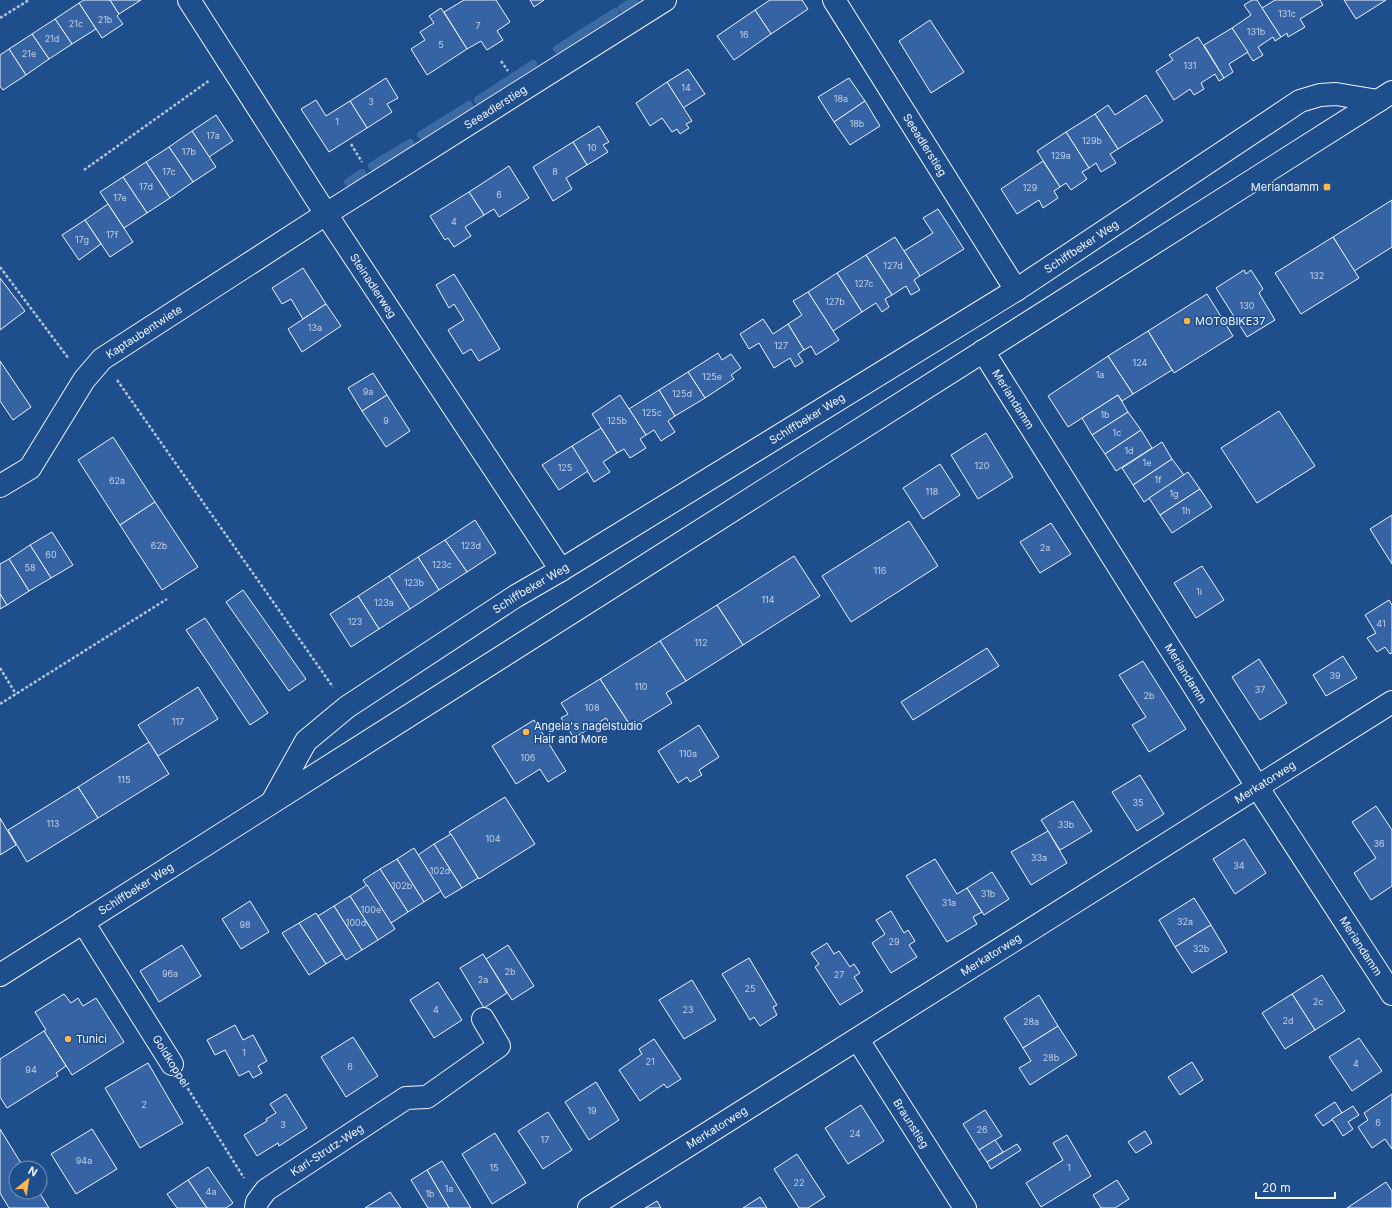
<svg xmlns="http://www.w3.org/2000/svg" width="1392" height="1208" viewBox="0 0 1392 1208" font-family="Inter,sans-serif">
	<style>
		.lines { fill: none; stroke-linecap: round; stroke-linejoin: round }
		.stream { stroke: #3b69a3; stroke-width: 8 }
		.building { fill: #3563a3; stroke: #f2f6ff }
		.minor-casing { stroke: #f2f6ff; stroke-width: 24 }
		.major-casing { stroke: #f2f6ff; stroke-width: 24 }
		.path { stroke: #b3c4dc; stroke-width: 2.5; stroke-dasharray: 3 2; stroke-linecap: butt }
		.minor { stroke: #1f4e8c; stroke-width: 22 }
		.major { stroke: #1f4e8c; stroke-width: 22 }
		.poi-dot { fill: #ffb74d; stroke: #1f4e8c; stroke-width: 1.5 }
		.labels { text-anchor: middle; stroke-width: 3; stroke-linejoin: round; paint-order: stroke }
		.number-label { font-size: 9px; fill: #c3d1e8 }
		.street-label { font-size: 11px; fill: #f2f6ff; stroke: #1f4e8c }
		.poi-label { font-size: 11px; fill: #f2f6ff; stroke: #1f4e8c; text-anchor: start }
	</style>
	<rect width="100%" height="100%" fill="#1f4e8c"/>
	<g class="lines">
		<!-- stream -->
		<g class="stream">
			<path d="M622,8L635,0"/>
			<path d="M557,49L615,12"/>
			<path d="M478,100L533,64"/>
			<path d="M421,135L469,105"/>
			<path d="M372,166L410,143"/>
			<path d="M348,182L362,173"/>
		</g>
	</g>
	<!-- building -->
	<g class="building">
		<path d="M84,0H110L119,14L117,16L123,24L102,38L79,3Z"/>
		<path d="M110,0H141L119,14Z"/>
		<path d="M464,0H496L510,22L497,31L503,40L487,50L481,41L467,49L444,12Z"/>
		<path d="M530,0H544L534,7Z"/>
		<path d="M770,0H802L808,9L771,34L755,10Z"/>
		<path d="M1252,0H1257L1281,37L1275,41L1273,37L1258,47L1263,55L1253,61L1232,28L1251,15L1244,5Z"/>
		<path d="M1275,0H1320L1323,5L1300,19L1305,27L1288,37L1287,33L1281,37L1262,8Z"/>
		<path d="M1344,0H1386L1356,19Z"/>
		<path d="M79,3L96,29L72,44L55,19Z"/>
		<path d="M441,8L467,49L427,75L411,49L425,40L420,32L434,23L429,16Z"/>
		<path d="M755,10L771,34L734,60L717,36Z"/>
		<path d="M55,19L72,44L49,59L32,34Z"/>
		<path d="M930,20L964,72L931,93L899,41Z"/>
		<path d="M1232,28L1248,52L1229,64L1233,72L1224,78L1204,45Z"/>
		<path d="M32,34L49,59L26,75L9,49Z"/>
		<path d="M1198,37L1224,78L1219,81L1215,74L1201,83L1204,89L1194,95L1190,89L1174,100L1156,71L1173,60L1169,55Z"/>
		<path d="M9,49L26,75L3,90L0,86V55Z"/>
		<path d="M688,69L705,94L683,108L667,82Z"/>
		<path d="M386,78L398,98L387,104L392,112L367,128L350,101Z"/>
		<path d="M849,78L865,101L834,122L818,97Z"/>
		<path d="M667,82L692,121L686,124L689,128L680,134L677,129L672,132L662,118L650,126L636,103Z"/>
		<path d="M1146,95L1163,121L1118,149L1095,114L1108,105L1115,115Z"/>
		<path d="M316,100L326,116L350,101L367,128L329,152L301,109Z"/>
		<path d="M865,101L880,126L850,145L834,122Z"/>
		<path d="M1095,114L1118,149L1110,154L1116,163L1101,172L1096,163L1089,168L1066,132Z"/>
		<path d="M216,115L233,141L209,157L192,131Z"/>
		<path d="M599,126L609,142L603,145L608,152L587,165L573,142Z"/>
		<path d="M192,131L216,167L193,182L169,147Z"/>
		<path d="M1066,132L1089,168L1082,172L1087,179L1071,190L1066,183L1060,187L1037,151Z"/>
		<path d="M573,142L587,165L566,178L572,189L553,201L533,167Z"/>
		<path d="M169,147L193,182L170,198L146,162Z"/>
		<path d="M1043,161L1060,187L1054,191L1058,198L1043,208L1039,200L1017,214L1001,189Z"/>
		<path d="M146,162L170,198L147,213L123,177Z"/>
		<path d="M509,166L529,198L499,217L494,209L484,215L469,192Z"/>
		<path d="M123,177L147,213L124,228L100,192Z"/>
		<path d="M469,192L484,215L465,227L471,236L454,247L448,238L445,240L430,216Z"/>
		<path d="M1392,200V247L1354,271L1333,237Z"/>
		<path d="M108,204L133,242L110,257L85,220Z"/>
		<path d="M938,209L964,249L920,276L904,251L933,233L923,218Z"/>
		<path d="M85,220L101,244L79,260L62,235Z"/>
		<path d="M895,237L920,276L914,280L920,290L911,295L906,286L892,295L866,255Z"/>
		<path d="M1333,237L1359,278L1301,314L1275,273Z"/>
		<path d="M866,255L892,295L885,299L889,307L882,312L876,303L862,312L837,273Z"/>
		<path d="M303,268L326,304L303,319L291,299L282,304L272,288Z"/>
		<path d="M1244,270L1246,274L1251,270L1263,289L1259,293L1275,320L1247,337L1216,288Z"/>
		<path d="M837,273L862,312L833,331L808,292Z"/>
		<path d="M454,274L500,349L479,361L471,349L463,354L448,330L464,320L454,304L449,308L436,285Z"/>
		<path d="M0,278L25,311L0,330Z"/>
		<path d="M808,292L839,340L816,355L811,346L804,350L788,324L802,315L793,301Z"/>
		<path d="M1207,294L1233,336L1174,373L1148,331Z"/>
		<path d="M326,304L341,326L302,352L288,329Z"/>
		<path d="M763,319L773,334L788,324L804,350L798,354L803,362L795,367L790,358L774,368L759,343L749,349L740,334Z"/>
		<path d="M1148,331L1172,370L1133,394L1108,356Z"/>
		<path d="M718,353L722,360L731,354L741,368L731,375L734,379L705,398L688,372Z"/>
		<path d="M1108,356L1133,394L1122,401L1118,395L1068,427L1048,396Z"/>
		<path d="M0,361L31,407L13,420L0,401Z"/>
		<path d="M688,372L705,398L675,416L659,390Z"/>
		<path d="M373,373L387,395L362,411L348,388Z"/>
		<path d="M659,390L675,416L668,421L675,432L661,441L654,430L646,435L629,409Z"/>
		<path d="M387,395L410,431L386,447L362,411Z"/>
		<path d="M620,395L646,435L640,439L646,448L630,458L624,449L617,453L592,414Z"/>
		<path d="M1118,395L1128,412L1092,435L1082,418Z"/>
		<path d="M1279,411L1315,466L1257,503L1221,448Z"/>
		<path d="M1128,412L1141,430L1105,454L1092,435Z"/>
		<path d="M601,428L617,453L603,462L610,472L594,482L572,446Z"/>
		<path d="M1141,430L1152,448L1116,471L1105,454Z"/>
		<path d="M986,433L1013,477L978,499L951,455Z"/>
		<path d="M113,437L155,502L120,525L78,460Z"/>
		<path d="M1162,442L1172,459L1133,485L1122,468Z"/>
		<path d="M572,446L588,471L559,490L542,465Z"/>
		<path d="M1172,459L1184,475L1144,502L1133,485Z"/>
		<path d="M940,464L960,495L923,519L903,488Z"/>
		<path d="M1188,472L1200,489L1160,515L1149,498Z"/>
		<path d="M1200,489L1212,507L1172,533L1160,515Z"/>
		<path d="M155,502L198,567L162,590L120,525Z"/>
		<path d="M1392,515V564L1370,529Z"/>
		<path d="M475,520L496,553L467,572L445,540Z"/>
		<path d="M909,521L938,566L851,622L822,576Z"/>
		<path d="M1051,523L1071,554L1040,573L1020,542Z"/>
		<path d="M52,532L73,565L51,578L30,545Z"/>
		<path d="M445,540L467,572L439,590L418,557Z"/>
		<path d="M30,545L51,578L29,591L9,559Z"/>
		<path d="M794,556L820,596L743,645L717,605Z"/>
		<path d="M418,557L439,590L410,609L389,576Z"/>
		<path d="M9,559L29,591L7,605L0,594V564Z"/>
		<path d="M1202,566L1224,600L1196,618L1174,583Z"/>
		<path d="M389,576L410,609L379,629L358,596Z"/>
		<path d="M243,590L306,679L289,691L226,602Z"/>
		<path d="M0,594L7,605L0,609Z"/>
		<path d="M358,596L379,629L351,647L330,614Z"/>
		<path d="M1389,600L1392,605V653L1390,654L1385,647L1377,652L1367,638L1376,633L1365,615Z"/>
		<path d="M717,605L743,645L686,681L660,641Z"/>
		<path d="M205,618L268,713L250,725L186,630Z"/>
		<path d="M660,641L686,681L666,693L672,703L632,728L600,679Z"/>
		<path d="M987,648L999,666L913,720L901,702Z"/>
		<path d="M1343,656L1357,678L1326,696L1313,675Z"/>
		<path d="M1259,659L1287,703L1260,720L1232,677Z"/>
		<path d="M1143,661L1186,729L1149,752L1132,725L1146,717L1119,675Z"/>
		<path d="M600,679L628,722L614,731L606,718L574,738L561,718L568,714L561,703Z"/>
		<path d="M198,687L218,719L158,756L138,725Z"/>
		<path d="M534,720L566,771L548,782L540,769L516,784L492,746Z"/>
		<path d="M699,725L719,757L699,770L702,775L690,782L687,777L678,783L658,751Z"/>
		<path d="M149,742L169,774L98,818L78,787Z"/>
		<path d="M1140,775L1164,814L1137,831L1112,792Z"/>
		<path d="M78,787L98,818L27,862L8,830Z"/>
		<path d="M505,797L535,844L479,879L449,832Z"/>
		<path d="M1073,801L1092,831L1060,850L1041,820Z"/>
		<path d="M1376,806L1392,830V886L1371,900L1354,873L1376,858L1352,822Z"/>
		<path d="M0,818L16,845L0,855Z"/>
		<path d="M1048,831L1067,863L1031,885L1011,852Z"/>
		<path d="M451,834L478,878L462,888L434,844Z"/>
		<path d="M1244,839L1266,873L1235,894L1213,859Z"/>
		<path d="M434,844L462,888L445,898L418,855Z"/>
		<path d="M414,848L441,891L424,902L397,859Z"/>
		<path d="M397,859L424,902L408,912L380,869Z"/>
		<path d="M935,859L957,894L967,888L982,912L973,917L977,924L947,942L906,876Z"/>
		<path d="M380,869L408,912L391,923L363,880Z"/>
		<path d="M992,872L1009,899L984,915L967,888Z"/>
		<path d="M367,885L395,929L378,940L350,896Z"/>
		<path d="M350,896L378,940L362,950L334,906Z"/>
		<path d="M1194,898L1211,925L1175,947L1159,920Z"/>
		<path d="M250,901L269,932L241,949L222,919Z"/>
		<path d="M334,906L362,950L346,960L318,916Z"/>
		<path d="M891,911L904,933L908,930L915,941L909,945L917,957L891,973L872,943L885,934L876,920Z"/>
		<path d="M316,913L342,954L326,964L299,923Z"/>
		<path d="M299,923L326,964L309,975L282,933Z"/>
		<path d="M1211,925L1227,952L1192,973L1175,947Z"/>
		<path d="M827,943L834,954L839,951L850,967L854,964L860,973L854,977L863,991L840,1005L815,967L819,964L811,953Z"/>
		<path d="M182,945L201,976L159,1002L140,971Z"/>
		<path d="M508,945L534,986L512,1000L486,959Z"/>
		<path d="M483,954L507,993L484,1008L460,968Z"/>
		<path d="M749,958L777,1005L773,1007L777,1015L760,1026L754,1017L750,1020L722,974Z"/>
		<path d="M1322,975L1345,1011L1315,1030L1292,994Z"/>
		<path d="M692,980L716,1020L684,1039L659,1000Z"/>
		<path d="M438,982L462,1020L434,1038L410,1000Z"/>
		<path d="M64,994L71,1003L78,998L83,1006L96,998L124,1042L72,1075L44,1031L46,1030L35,1012Z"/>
		<path d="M1292,994L1315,1030L1285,1049L1262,1013Z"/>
		<path d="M1039,995L1058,1026L1023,1048L1004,1018Z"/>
		<path d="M235,1025L243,1040L253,1035L267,1061L258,1066L262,1073L253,1078L249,1071L239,1076L225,1050L215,1055L207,1040Z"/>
		<path d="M1058,1026L1077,1055L1030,1085L1019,1068L1031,1061L1023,1048Z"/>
		<path d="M44,1031L66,1066L56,1073L58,1076L7,1108L0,1097V1059Z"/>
		<path d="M353,1037L378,1076L346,1097L321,1057Z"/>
		<path d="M1359,1038L1382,1071L1352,1091L1329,1057Z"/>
		<path d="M654,1039L681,1079L667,1088L664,1084L640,1101L619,1070L642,1054L639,1049Z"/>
		<path d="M1192,1062L1203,1080L1180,1095L1168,1077Z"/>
		<path d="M148,1063L183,1123L140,1148L105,1088Z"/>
		<path d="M596,1082L619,1120L589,1140L565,1102Z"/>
		<path d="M286,1094L307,1128L279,1146L278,1143L257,1156L244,1135L267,1121L266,1119L276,1113L270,1104Z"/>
		<path d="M1392,1094V1149L1385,1139L1372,1148L1358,1127L1368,1120L1364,1113Z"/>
		<path d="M1335,1102L1342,1113L1323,1126L1315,1115Z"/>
		<path d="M861,1105L884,1141L848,1164L825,1128Z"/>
		<path d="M1353,1106L1359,1115L1348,1122L1353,1129L1343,1136L1332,1119Z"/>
		<path d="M985,1110L1002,1136L979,1150L963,1124Z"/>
		<path d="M548,1112L572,1150L543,1169L518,1131Z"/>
		<path d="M0,1129L24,1168H16V1192H39L49,1208H9L0,1193Z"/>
		<path d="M92,1129L117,1169L76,1194L51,1154Z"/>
		<path d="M1145,1131L1152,1143L1136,1153L1128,1142Z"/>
		<path d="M495,1133L526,1183L492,1204L462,1154Z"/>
		<path d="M1067,1135L1091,1176L1041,1207L1026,1183L1063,1160L1053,1143Z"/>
		<path d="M995,1140L1003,1152L987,1162L979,1150Z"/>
		<path d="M1017,1144L1021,1150L991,1169L987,1162Z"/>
		<path d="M797,1154L825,1197L808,1208H799L774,1169Z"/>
		<path d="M442,1161L471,1208H449L427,1170Z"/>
		<path d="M208,1167L233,1203L226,1208H207L188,1180Z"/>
		<path d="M427,1170L449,1208H428L411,1180Z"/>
		<path d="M188,1180L207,1208H177L167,1194Z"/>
		<path d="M1117,1180L1129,1199L1115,1208H1101L1093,1195Z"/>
		<path d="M1386,1182L1392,1191V1208H1347Z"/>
		<path d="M390,1192L401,1208H365Z"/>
		<path d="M760,1197L767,1208H743Z"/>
		<path d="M657,1201L661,1208H645Z"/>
	</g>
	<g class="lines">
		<defs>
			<g id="minor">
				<path id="s1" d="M189,0L326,214L561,570"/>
				<path id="s2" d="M834,0L1016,290"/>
				<path id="s3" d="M983,351L1258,788L1392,994"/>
				<path id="s4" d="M0,486L30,468L84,380L102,359L326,214L665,0"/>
				<path id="s5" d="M272,802L306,741L347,707L516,596L561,570L1016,290L1300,101L1320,95L1336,94L1378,101"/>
				<path d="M83,922L172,1064"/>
				<path id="s6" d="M858,1040L965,1208"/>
				<path id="s7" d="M256,1208L257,1202L266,1190L406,1098L427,1097L499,1046L483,1019"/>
				<path id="s8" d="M589,1208L1392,702"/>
			</g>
			<g id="major">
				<path id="s9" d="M0,975L1392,92"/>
			</g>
		</defs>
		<!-- minor casing -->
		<use href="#minor" class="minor-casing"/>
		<!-- major casing -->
		<use href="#major" class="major-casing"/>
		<!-- path -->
		<g class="path">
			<path d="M0,18L29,0"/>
			<path d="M501,61L508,71"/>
			<path d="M351,144L362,162"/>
			<path d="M84,170L210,80"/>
			<path d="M0,267L69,359"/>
			<path d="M117,380L333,687"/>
			<path d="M0,668L16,694"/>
			<path d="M0,704L167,599"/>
			<path d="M185,1084L244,1178"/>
		</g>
		<!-- minor -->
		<use href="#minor" class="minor"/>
		<!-- major -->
		<use href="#major" class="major"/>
	</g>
	<!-- markers -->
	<g class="poi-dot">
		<rect x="1323" y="183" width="8" height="8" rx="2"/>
		<circle cx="1187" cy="321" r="4"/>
		<circle cx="526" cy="732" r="4"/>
		<circle cx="68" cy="1039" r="4"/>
	</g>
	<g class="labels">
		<!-- number labels -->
		<g class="number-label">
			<text x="1287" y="17">131c</text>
			<text x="105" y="23">21b</text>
			<text x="76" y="27">21c</text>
			<text x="478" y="29">7</text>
			<text x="1256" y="35">131b</text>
			<text x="744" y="38">16</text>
			<text x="52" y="42">21d</text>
			<text x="441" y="48">5</text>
			<text x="29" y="57">21e</text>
			<text x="1190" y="69">131</text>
			<text x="686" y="91">14</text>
			<text x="841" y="102">18a</text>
			<text x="371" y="105">3</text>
			<text x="337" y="125">1</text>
			<text x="857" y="127">18b</text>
			<text x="213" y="139">17a</text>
			<text x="1092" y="144">129b</text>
			<text x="592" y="151">10</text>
			<text x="189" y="155">17b</text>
			<text x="1061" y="159">129a</text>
			<text x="169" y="175">17c</text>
			<text x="555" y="175">8</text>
			<text x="146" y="190">17d</text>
			<text x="1030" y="191">129</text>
			<text x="499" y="198">6</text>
			<text x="120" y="201">17e</text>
			<text x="454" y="225">4</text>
			<text x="112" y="238">17f</text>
			<text x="82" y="243">17g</text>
			<text x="893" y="269">127d</text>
			<text x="1317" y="279">132</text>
			<text x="864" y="287">127c</text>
			<text x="835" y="305">127b</text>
			<text x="1247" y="309">130</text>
			<text x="315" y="331">13a</text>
			<text x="781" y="349">127</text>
			<text x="1140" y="366">124</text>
			<text x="1100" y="378">1a</text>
			<text x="712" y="380">125e</text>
			<text x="368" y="395">9a</text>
			<text x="682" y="397">125d</text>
			<text x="652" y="416">125c</text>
			<text x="1105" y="418">1b</text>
			<text x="386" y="424">9</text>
			<text x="617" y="424">125b</text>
			<text x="1117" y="436">1c</text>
			<text x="1129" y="454">1d</text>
			<text x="1147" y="466">1e</text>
			<text x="982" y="469">120</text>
			<text x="565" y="471">125</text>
			<text x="1158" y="483">1f</text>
			<text x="117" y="484">62a</text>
			<text x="932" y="495">118</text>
			<text x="1174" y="497">1g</text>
			<text x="1186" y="514">1h</text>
			<text x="159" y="549">62b</text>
			<text x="471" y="549">123d</text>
			<text x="1045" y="551">2a</text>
			<text x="51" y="558">60</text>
			<text x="442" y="568">123c</text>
			<text x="30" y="571">58</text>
			<text x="880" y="574">116</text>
			<text x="414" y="586">123b</text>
			<text x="1199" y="595">1i</text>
			<text x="768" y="603">114</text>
			<text x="384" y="606">123a</text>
			<text x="355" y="625">123</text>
			<text x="1381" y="627">41</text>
			<text x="701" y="646">112</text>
			<text x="1335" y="679">39</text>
			<text x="641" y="690">110</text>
			<text x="1260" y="693">37</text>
			<text x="1149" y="699">2b</text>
			<text x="592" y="711">108</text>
			<text x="178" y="725">117</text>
			<text x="688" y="757">110a</text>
			<text x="528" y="761">106</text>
			<text x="124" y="783">115</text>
			<text x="1138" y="806">35</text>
			<text x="53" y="827">113</text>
			<text x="1066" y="828">33b</text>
			<text x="493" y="842">104</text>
			<text x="1379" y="847">36</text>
			<text x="1039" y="861">33a</text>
			<text x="1239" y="869">34</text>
			<text x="440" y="874">102d</text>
			<text x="402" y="889">102b</text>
			<text x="988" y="897">31b</text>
			<text x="949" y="906">31a</text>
			<text x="371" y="913">100e</text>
			<text x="1185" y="925">32a</text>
			<text x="356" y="926">100d</text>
			<text x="245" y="928">98</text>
			<text x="894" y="945">29</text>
			<text x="1201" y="952">32b</text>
			<text x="510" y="975">2b</text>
			<text x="170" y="977">96a</text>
			<text x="839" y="978">27</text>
			<text x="483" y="983">2a</text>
			<text x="750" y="992">25</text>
			<text x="1318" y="1005">2c</text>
			<text x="436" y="1013">4</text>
			<text x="688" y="1013">23</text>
			<text x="1288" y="1024">2d</text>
			<text x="1031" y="1025">28a</text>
			<text x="244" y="1056">1</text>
			<text x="1051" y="1061">28b</text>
			<text x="650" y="1065">21</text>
			<text x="1356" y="1067">4</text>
			<text x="350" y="1070">6</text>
			<text x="31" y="1073">94</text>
			<text x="144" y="1108">2</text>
			<text x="592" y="1114">19</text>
			<text x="1378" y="1126">6</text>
			<text x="283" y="1128">3</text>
			<text x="982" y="1133">26</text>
			<text x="855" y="1137">24</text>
			<text x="545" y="1143">17</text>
			<text x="84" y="1164">94a</text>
			<text x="494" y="1171">15</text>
			<text x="1069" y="1171">1</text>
			<text x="799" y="1186">22</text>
			<text x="449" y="1192">1a</text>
			<text x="211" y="1195">4a</text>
			<text x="430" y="1197">1b</text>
		</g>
		<!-- street labels -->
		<g class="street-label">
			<text dy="4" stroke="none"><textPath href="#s4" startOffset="633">Seeadlerstieg</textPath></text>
			<text dy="4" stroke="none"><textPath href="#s2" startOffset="171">Seeadlerstieg</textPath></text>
			<text dy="4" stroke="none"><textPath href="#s5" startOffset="990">Schiffbeker Weg</textPath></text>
			<text dy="4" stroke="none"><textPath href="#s1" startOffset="340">Steinadlerweg</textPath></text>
			<text dy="4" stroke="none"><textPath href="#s4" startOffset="216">Kaptaubentwiete</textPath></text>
			<text dy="4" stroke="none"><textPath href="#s3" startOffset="57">Meriandamm</textPath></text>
			<text dy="4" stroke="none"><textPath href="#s5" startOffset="666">Schiffbeker Weg</textPath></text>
			<text dy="4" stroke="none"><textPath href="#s5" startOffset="342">Schiffbeker Weg</textPath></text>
			<text dy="4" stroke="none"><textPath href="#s3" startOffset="381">Meriandamm</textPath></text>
			<text dy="4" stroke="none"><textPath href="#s8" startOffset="799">Merkatorweg</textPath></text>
			<text dy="4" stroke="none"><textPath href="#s9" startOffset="161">Schiffbeker Weg</textPath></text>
			<text dy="4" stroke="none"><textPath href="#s3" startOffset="705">Meriandamm</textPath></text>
			<text dy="4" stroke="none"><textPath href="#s8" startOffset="475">Merkatorweg</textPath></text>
			<text transform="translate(171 1061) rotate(58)" y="4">Goldkoppel</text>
			<text dy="4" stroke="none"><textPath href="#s6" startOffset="99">Braunstieg</textPath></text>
			<text dy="4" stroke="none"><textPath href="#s8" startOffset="151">Merkatorweg</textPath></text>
			<text dy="4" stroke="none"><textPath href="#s7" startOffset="94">Karl-Strutz-Weg</textPath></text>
		</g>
		<!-- poi labels -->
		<g class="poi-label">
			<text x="1319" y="191" text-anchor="end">Meriandamm</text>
			<text x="1195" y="325">MOTOBIKE37</text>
			<text x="534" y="730">Angela's nagelstudio<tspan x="534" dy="13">Hair and More</tspan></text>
			<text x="76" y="1043">Tunici</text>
		</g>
	</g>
	<!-- north arrow -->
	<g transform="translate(28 1180) rotate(30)"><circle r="19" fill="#1f4e8c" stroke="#7391ba"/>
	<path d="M0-3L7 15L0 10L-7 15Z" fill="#ffb74d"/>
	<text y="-6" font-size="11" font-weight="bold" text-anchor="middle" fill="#f2f6ff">N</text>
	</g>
	<!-- scale -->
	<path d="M1256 1192v6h79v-6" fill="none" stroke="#f2f6ff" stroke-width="2"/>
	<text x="1262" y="1192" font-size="12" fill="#f2f6ff" stroke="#1f4e8c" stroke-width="3" paint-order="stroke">20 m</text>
</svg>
